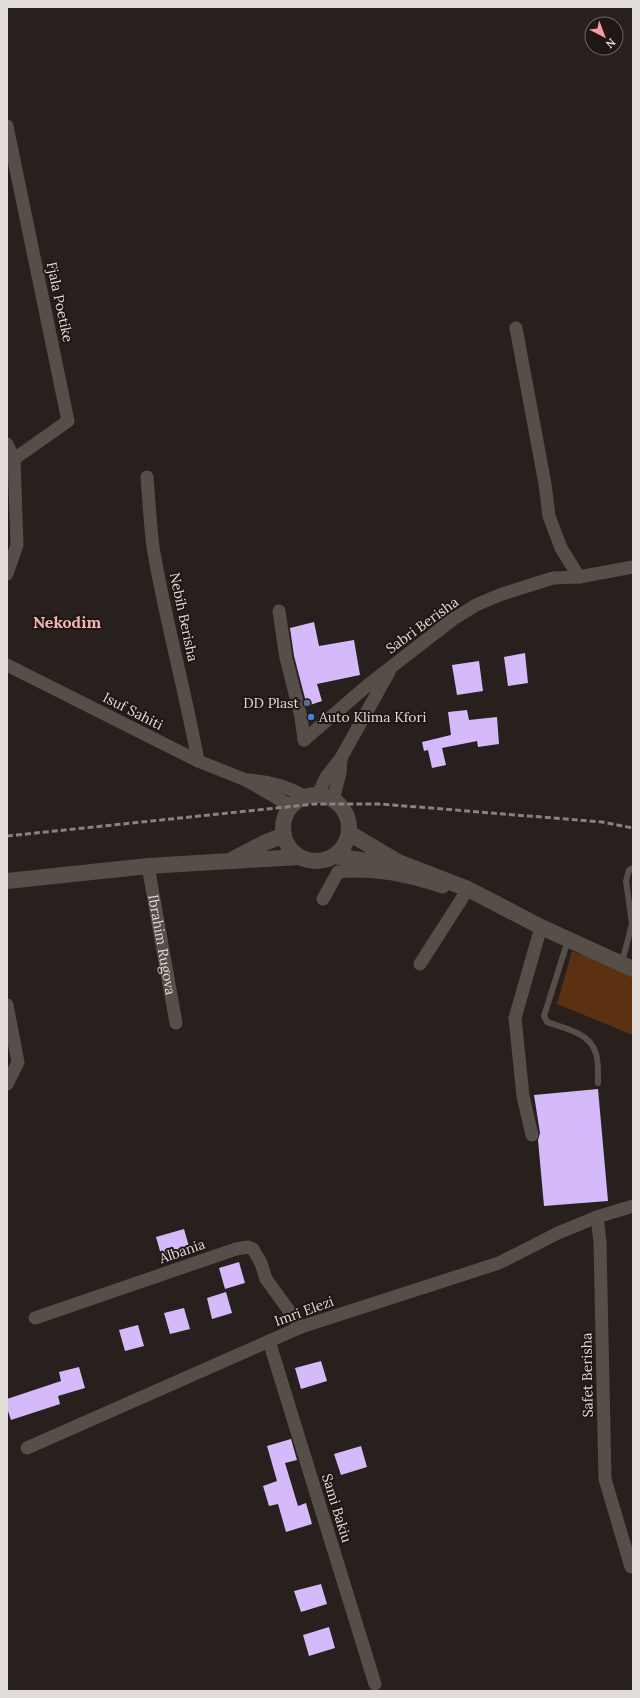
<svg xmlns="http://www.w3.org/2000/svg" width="640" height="1698" viewBox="0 0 640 1698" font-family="Lora,serif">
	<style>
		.green { fill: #5b3112 }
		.building { fill: #d4bafa }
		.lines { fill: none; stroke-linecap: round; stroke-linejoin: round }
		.service { stroke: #554e49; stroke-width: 6 }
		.minor { stroke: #554e49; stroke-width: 13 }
		.tertiary { stroke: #554e49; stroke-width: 16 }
		.rail { stroke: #87827e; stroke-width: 3; stroke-dasharray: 6 3; stroke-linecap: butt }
		.service-dot { fill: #5c6f8a; stroke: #1e1713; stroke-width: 1.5 }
		.shop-dot { fill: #3f7fe0; stroke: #1e1713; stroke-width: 1.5 }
		.labels { text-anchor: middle; stroke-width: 4; stroke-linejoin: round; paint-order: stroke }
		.street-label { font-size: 14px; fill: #e1dcd9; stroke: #1e1713 }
		.poi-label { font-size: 14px; fill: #e1dcd9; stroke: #1e1713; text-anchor: end }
		.quarter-label { font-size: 16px; font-weight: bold; fill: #f7b3b6; stroke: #1e1713 }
	</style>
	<rect width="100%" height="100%" fill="#27201c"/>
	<!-- green -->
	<path class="green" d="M572,951L633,974V1035L557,1004Z"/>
	<!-- building -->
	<g class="building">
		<path d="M314,622L319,646L354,640L360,675L317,684L322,701L307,706L294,656L290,628Z"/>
		<path d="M525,653L528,683L508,686L504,657Z"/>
		<path d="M479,661L483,691L457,695L452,665Z"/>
		<path d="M467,710L469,720L497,717L499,744L478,747L477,741L442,748L446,765L432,768L428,750L424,751L422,742L451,735L448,712Z"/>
		<path d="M598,1089L608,1201L544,1206L538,1140L540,1133L534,1095Z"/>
		<path d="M184,1229L190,1250L162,1258L156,1237Z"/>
		<path d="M239,1262L245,1283L225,1289L219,1268Z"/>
		<path d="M226,1292L232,1313L212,1319L207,1298Z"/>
		<path d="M184,1308L190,1329L170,1334L164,1313Z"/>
		<path d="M138,1325L144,1346L125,1351L119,1330Z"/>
		<path d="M321,1361L327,1381L301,1389L295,1368Z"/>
		<path d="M79,1367L85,1388L58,1396L60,1404L11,1420L7,1408V1399L61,1381L59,1372Z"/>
		<path d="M291,1439L297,1460L285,1463L298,1506L306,1503L312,1524L286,1532L278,1504L269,1506L263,1486L277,1481L267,1446Z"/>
		<path d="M361,1446L367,1467L341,1475L334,1454Z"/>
		<path d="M321,1584L327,1604L301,1612L294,1591Z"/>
		<path d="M329,1627L335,1648L309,1656L303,1635Z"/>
	</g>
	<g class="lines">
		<!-- service -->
		<g class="service">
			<path d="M568,940L544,1016L547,1022C563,1028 588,1032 595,1051C599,1059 598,1073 598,1083"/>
			<path d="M622,962L632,924L626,881L629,870L633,868"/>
		</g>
		<!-- minor -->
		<g class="minor">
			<path d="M7,126L68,421L14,459"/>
			<path d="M516,328L545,484L549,516L561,548L579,577"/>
			<path d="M7,444L14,459L17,545L7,574"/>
			<path d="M147,477C149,501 150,524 153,547C165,619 185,689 198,761"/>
			<path d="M279,611L286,658L301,717L304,740"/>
			<path d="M7,665L198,761L246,780L291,806"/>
			<path d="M304,740L368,685L452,620L476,605L502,594L553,578L579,577L633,567"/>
			<path d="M248,780C268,781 289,787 306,797"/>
			<path d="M318,795L326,777L341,758L389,672"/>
			<path d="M333,800L340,773L341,758"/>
			<path id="s1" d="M148,866L176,1023"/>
			<path d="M323,899L338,872C374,868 409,876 443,887"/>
			<path d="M420,964L468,889"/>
			<path d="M7,1005L18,1062L7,1084"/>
			<path d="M532,1135L523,1096L515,1018L541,927"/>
			<path d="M35,1318L236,1249L248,1247L253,1249L261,1263L266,1279L301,1327"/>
			<path d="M269,1341L375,1684"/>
			<path d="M27,1448L301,1327L499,1263L558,1233L597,1217"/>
			<path d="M631,1567L605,1479L600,1242L597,1217L633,1206"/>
		</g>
		<!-- tertiary -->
		<g class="tertiary">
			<circle cx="316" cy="828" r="33"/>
			<path d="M349,833L398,862L468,889L541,927L633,969"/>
			<path d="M334,856L375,862H396"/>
			<path d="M233,859L264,843L284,835"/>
			<path d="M7,881L148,866L299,857"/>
		</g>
		<!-- rail -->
		<path class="rail" d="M7,836L315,804H381L602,822L633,828"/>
	</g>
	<!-- markers -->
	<circle class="service-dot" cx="307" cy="703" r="4"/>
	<circle class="shop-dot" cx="311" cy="717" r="4"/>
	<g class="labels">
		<!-- street labels -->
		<g class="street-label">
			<text transform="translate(60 302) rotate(78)" y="5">Fjala Poetike</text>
			<text transform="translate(184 617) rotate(78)" y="5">Nebih Berisha</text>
			<text transform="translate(422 625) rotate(-36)" y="5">Sabri Berisha</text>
			<text transform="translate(133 711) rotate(27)" y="5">Isuf Sahiti</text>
			<text dy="5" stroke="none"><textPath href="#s1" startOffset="80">Ibrahim Rugova</textPath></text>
			<text transform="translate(182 1251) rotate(-19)" y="5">Albania</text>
			<text transform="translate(304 1311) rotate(-20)" y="5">Imri Elezi</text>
			<text transform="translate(587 1375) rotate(-91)" y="5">Safet Berisha</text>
			<text transform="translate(337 1508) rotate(73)" y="5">Sami Bakiu</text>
		</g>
		<!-- poi labels -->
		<g class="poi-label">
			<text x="299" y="708">DD Plast</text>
			<text x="319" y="722" text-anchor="start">Auto Klima Kfori</text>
		</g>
		<!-- quarter labels -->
		<g class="quarter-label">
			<text x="67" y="628">Nekodim</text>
		</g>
	</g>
	<!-- border -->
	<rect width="640" height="1698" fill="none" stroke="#e1dcd9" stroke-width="16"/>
	<!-- north arrow -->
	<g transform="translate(604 36) rotate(138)"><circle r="19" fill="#1e1713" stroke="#6c6662"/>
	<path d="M0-3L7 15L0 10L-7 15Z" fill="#f49aa0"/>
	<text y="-6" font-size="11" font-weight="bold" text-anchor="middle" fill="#e1dcd9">N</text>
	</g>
</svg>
